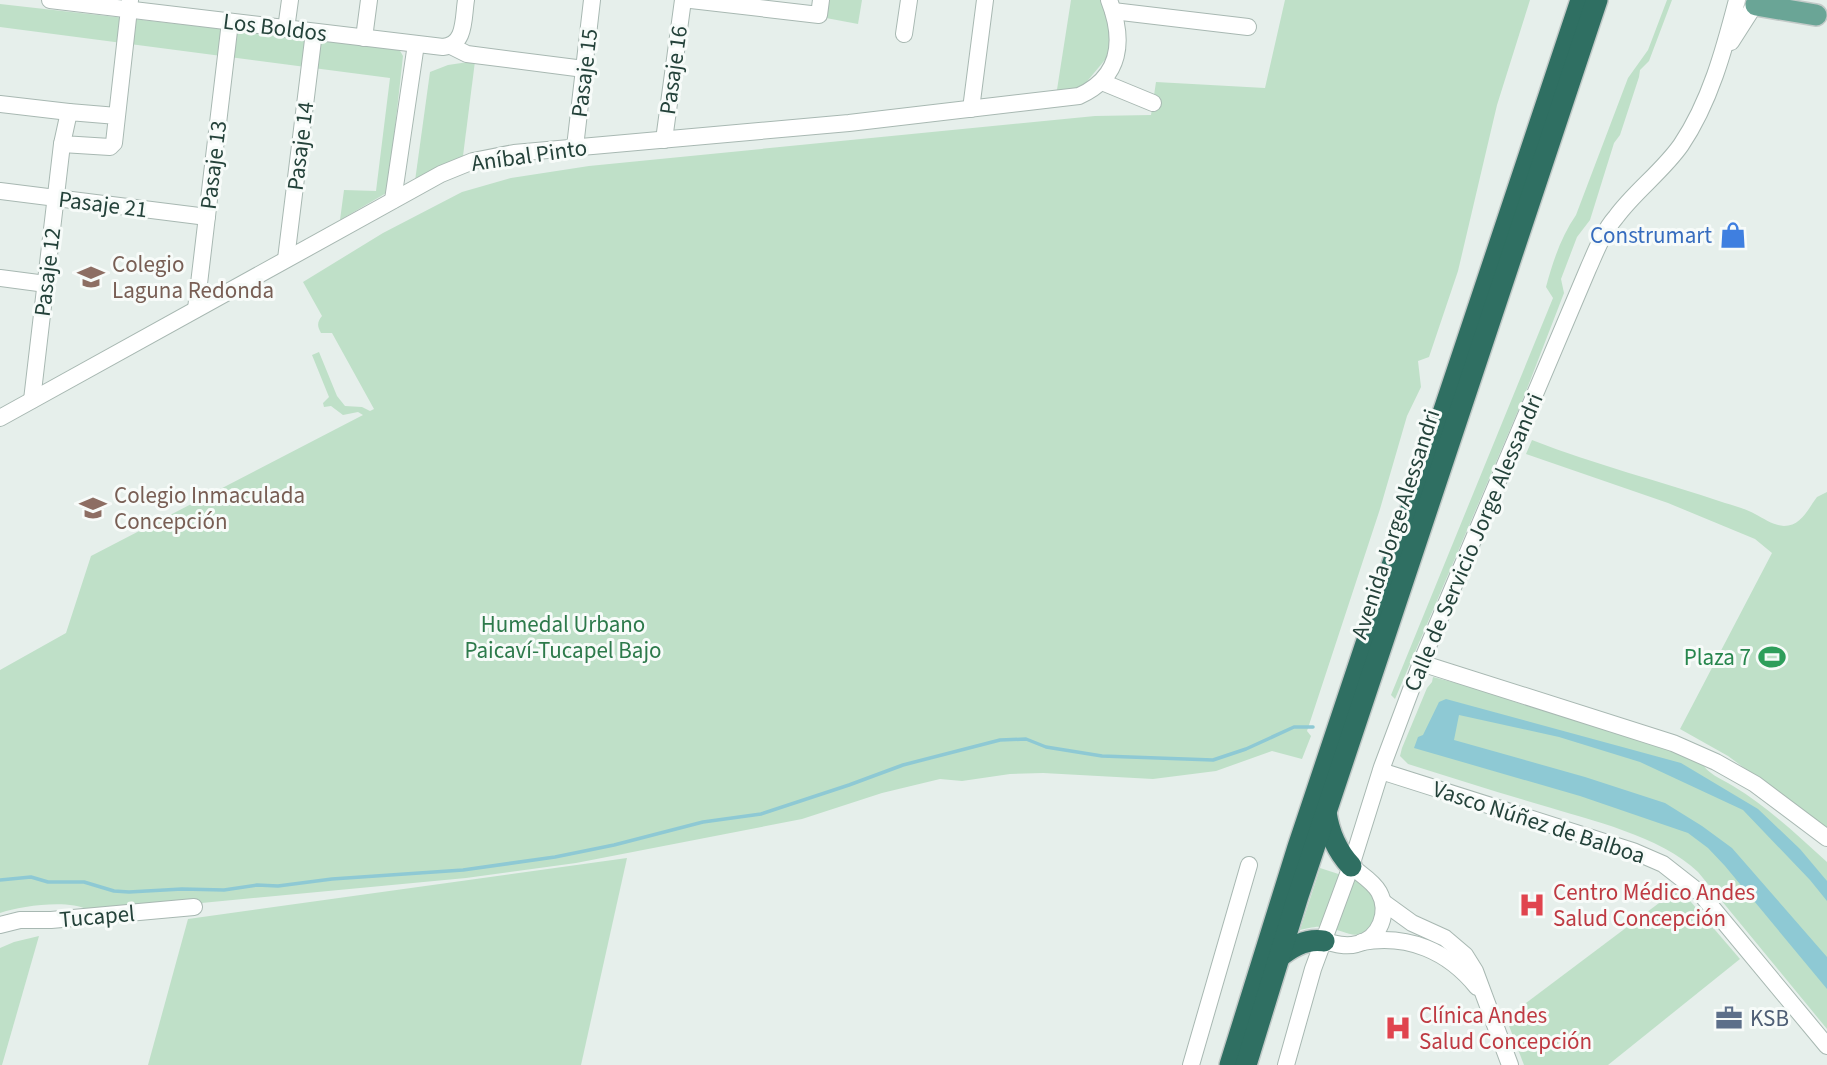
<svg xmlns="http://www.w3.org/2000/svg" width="1827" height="1065" viewBox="0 0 1827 1065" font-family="'Source Sans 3',sans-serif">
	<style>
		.green { fill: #bfe0c8 }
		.water { fill: #8ec9d4 }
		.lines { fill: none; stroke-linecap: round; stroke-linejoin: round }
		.stream { stroke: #8ec9d4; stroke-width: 3.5 }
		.minor-casing { stroke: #a8b8b2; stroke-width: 18 }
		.major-casing { stroke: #c2cac8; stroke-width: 24 }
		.highway-casing { stroke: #c2cac8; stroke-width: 24 }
		.minor { stroke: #fff; stroke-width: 16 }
		.major { stroke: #6aa596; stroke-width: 21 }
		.highway { stroke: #2f6f62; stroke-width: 21 }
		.labels { text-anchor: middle; stroke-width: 6; stroke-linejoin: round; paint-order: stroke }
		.street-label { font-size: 23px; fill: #24423a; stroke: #f7fbf9 }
		.shop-label { font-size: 23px; fill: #366cbe; stroke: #f7fbf9; text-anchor: end }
		.education-label { font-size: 23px; fill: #785e54; stroke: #f7fbf9; text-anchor: start }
		.park-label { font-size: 23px; fill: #2d7a4b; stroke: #f7fbf9 }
		.leisure-label { font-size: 23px; fill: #27864d; stroke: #f7fbf9; text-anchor: end }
		.health-label { font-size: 23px; fill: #be3a42; stroke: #f7fbf9; text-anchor: start }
		.service-label { font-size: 23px; fill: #4e5e75; stroke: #f7fbf9; text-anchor: start }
	</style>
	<rect width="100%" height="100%" fill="#e6efeb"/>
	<!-- green -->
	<g class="green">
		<path d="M828,0H862L858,24L826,18Z"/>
		<path d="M1071,0H1113L1114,49L1079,91L1056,96Z"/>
		<path d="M1285,0H1530L1497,105L1458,271L1429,357L1418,361L1421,387L1407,416L1380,509L1307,731L1311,736L1302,759L1272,751L1216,771L1153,779L1043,773L1010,774L962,781L940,779L882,793L802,819L576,863L466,878L191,904L88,910C68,899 21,906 0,913V670L66,633L91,556L363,415L358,412L343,415L331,406L324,407L323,403L329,397L312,355L319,352L337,396L345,406L362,407L370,411L374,409L332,333H321C317,326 317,322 322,316L303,282L383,233L462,192L511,178L589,166L1013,124L1095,116L1151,115L1156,82L1265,88Z"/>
		<path d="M1667,0H1672L1649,61L1640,70L1639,77L1620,135L1614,143L1590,220L1577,237L1561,279L1564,293L1523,399L1395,699L1391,695L1553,298L1546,287C1553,261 1561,237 1576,215L1628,78L1648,50Z"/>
		<path d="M0,4L399,49L403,56L388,192L340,220L344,190L376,191L390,78L0,27Z"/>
		<path d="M475,61L463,156L415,181L430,72L448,65Z"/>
		<path d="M1532,440C1595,465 1661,481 1725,503C1735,506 1746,509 1755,514C1765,519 1772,525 1784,526C1802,526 1809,507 1817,497L1827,492V829L1728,756L1680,729L1772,553L1755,539L1668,503L1526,454Z"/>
		<path d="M1433,677L1483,690L1515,702L1700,759C1705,773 1720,778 1733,786C1768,807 1797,835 1827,862V1029L1698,872C1661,836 1590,820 1541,805C1497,792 1452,778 1408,764L1400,756L1402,748L1427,688L1432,682Z"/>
		<path d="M627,858L581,1065H148L188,919Z"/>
		<path d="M1320,868L1360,881L1372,888L1379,916C1355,948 1353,930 1322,927C1315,926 1306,929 1300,930Z"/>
		<path d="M1679,888L1740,959L1608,1065H1524L1506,1018Z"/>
		<path d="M39,936L2,1065H0V948L14,942Z"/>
	</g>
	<!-- water -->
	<path class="water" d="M1446,699L1681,763L1758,809L1800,849L1827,881V901L1810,880L1743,810L1640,762L1559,737L1459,715L1454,740L1585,777L1665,803L1702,826L1732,848L1827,957V989L1725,866L1708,848L1688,833L1580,796L1414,748L1418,737L1423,735L1439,702Z"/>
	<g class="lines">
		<!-- stream -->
		<path class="stream" d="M0,880L31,877L48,882H84L114,891L129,892L182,889L224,890L257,885L278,886L332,879L463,870L555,857L614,845L703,822L761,814L849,785L903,765L1000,740L1026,739L1046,747L1102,756L1213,760L1246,749L1294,727H1313"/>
		<defs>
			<g id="minor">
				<path d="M50,0L443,47C466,45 463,18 466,0"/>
				<path d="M691,0L819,15L821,0"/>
				<path d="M1113,11L1248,27"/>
				<path d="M286,29L290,0"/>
				<path d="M904,34L909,0"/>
				<path d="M364,38L369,0"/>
				<path d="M1731,42L1754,6"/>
				<path d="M451,46L467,54L584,69"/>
				<path d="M1102,82L1153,103"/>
				<path d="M0,104L69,112"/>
				<path d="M971,109L985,0"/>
				<path d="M117,116L69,112L62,144L110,147L114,143L130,0"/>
				<path d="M664,140L683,0"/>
				<path d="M575,147L592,0"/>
				<path d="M0,191L207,217"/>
				<path d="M393,200L416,44"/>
				<path d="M286,259L314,32"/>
				<path d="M0,278L46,284"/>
				<path d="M196,309L230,22"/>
				<path d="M32,400L62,144"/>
				<path d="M0,418L441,174L473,161L514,153L849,123L1079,96C1121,77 1125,41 1109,0"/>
				<path d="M1421,663L1673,743L1716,762L1755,784L1827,838"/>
				<path d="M1381,771L1633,851L1663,864L1700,893L1827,1046"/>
				<path d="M1383,902L1412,923L1445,938L1465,955L1475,971L1510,1065"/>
				<path d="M0,925L20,920H51L194,907"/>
				<path d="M1324,941C1335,944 1346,947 1357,944C1380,939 1390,912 1379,892C1373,881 1360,874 1351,866"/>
				<path d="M1362,942C1408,934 1448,951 1477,987"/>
				<path d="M1191,1065L1249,865"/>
				<path d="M1286,1065L1313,969L1351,866L1382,767L1421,663L1588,269C1596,251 1603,232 1616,217C1635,191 1662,172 1681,145C1710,102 1724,50 1737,0"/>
			</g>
			<path id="major" d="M1756,5L1816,15"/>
			<g id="highway">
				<path d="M1326,812C1329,833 1336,850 1351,866"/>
				<path d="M1278,958C1292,946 1307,938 1324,941"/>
				<path d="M1230,1065L1298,847L1581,0"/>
				<path d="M1246,1065L1298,896L1597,0"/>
			</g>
		</defs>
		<!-- minor casing -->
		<use href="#minor" class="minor-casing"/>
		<!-- major casing -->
		<use href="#major" class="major-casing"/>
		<!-- highway casing -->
		<use href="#highway" class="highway-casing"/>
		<!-- minor -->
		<use href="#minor" class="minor"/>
		<!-- major -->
		<use href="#major" class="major"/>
		<!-- highway -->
		<use href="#highway" class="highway"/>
	</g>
	<!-- icons -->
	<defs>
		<symbol id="shop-bare" viewBox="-9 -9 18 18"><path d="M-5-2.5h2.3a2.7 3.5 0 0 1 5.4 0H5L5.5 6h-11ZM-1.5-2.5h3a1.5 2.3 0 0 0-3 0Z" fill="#3f7fe0" stroke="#f7fbf9" stroke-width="2.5" paint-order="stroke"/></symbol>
		<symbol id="school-bare" viewBox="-9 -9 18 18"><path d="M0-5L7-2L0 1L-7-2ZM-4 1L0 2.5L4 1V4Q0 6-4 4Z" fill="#8d6e63" stroke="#f7fbf9" stroke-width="2.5" paint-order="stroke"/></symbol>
		<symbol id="stadium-bare" viewBox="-9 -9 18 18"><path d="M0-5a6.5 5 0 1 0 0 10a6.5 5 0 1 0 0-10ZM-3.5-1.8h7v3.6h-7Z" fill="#2e9e5b" stroke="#f7fbf9" stroke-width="2.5" paint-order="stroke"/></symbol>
		<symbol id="hospital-bare" viewBox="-9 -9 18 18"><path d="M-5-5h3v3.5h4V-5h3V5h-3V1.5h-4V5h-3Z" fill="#e0444e" stroke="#f7fbf9" stroke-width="2.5" paint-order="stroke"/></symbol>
		<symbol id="office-bare" viewBox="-9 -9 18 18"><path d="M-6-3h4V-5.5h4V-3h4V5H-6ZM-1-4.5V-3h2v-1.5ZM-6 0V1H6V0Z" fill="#5c6f8a" stroke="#f7fbf9" stroke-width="2.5" paint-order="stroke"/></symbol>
	</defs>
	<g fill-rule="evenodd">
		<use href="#shop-bare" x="1714" y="216" width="38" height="38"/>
		<use href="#school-bare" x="72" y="258" width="38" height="38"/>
		<use href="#school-bare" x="74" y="489" width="38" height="38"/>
		<use href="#stadium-bare" x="1753" y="638" width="38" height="38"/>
		<use href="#hospital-bare" x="1513" y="886" width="38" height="38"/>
		<use href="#office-bare" x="1710" y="999" width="38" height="38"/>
		<use href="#hospital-bare" x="1379" y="1009" width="38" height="38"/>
	</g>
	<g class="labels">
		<!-- street labels -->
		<g class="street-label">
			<text transform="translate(275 27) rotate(7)" y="8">Los Boldos</text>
			<text transform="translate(673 70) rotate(-82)" y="8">Pasaje 16</text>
			<text transform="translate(584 73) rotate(-83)" y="8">Pasaje 15</text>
			<text transform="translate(300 146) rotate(-83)" y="8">Pasaje 14</text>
			<text transform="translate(529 155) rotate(-8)" y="8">Aníbal Pinto</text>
			<text transform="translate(213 165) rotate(-83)" y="8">Pasaje 13</text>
			<text transform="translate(103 204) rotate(7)" y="8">Pasaje 21</text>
			<text transform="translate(47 272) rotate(-83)" y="8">Pasaje 12</text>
			<text transform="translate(1395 524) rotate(-72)" y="8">Avenida Jorge Alessandri</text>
			<text transform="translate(1473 542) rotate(-67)" y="8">Calle de Servicio Jorge Alessandri</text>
			<text transform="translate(1539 822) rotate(18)" y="8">Vasco Núñez de Balboa</text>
			<text transform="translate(97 916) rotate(-5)" y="8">Tucapel</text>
		</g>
		<!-- shop labels -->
		<g class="shop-label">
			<text x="1712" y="243">Construmart</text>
		</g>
		<!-- education labels -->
		<g class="education-label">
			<text x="112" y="272">Colegio<tspan x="112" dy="26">Laguna Redonda</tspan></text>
			<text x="114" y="503">Colegio Inmaculada<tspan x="114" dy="26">Concepción</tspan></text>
		</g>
		<!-- park labels -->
		<g class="park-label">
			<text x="563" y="632">Humedal Urbano<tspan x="563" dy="26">Paicaví-Tucapel Bajo</tspan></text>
		</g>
		<!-- leisure labels -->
		<g class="leisure-label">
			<text x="1751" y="665">Plaza 7</text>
		</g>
		<!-- health labels -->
		<g class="health-label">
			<text x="1553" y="900">Centro Médico Andes<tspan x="1553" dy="26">Salud Concepción</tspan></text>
			<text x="1419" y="1023">Clínica Andes<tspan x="1419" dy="26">Salud Concepción</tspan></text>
		</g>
		<!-- service labels -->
		<g class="service-label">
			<text x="1750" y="1026">KSB</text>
		</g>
	</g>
</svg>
